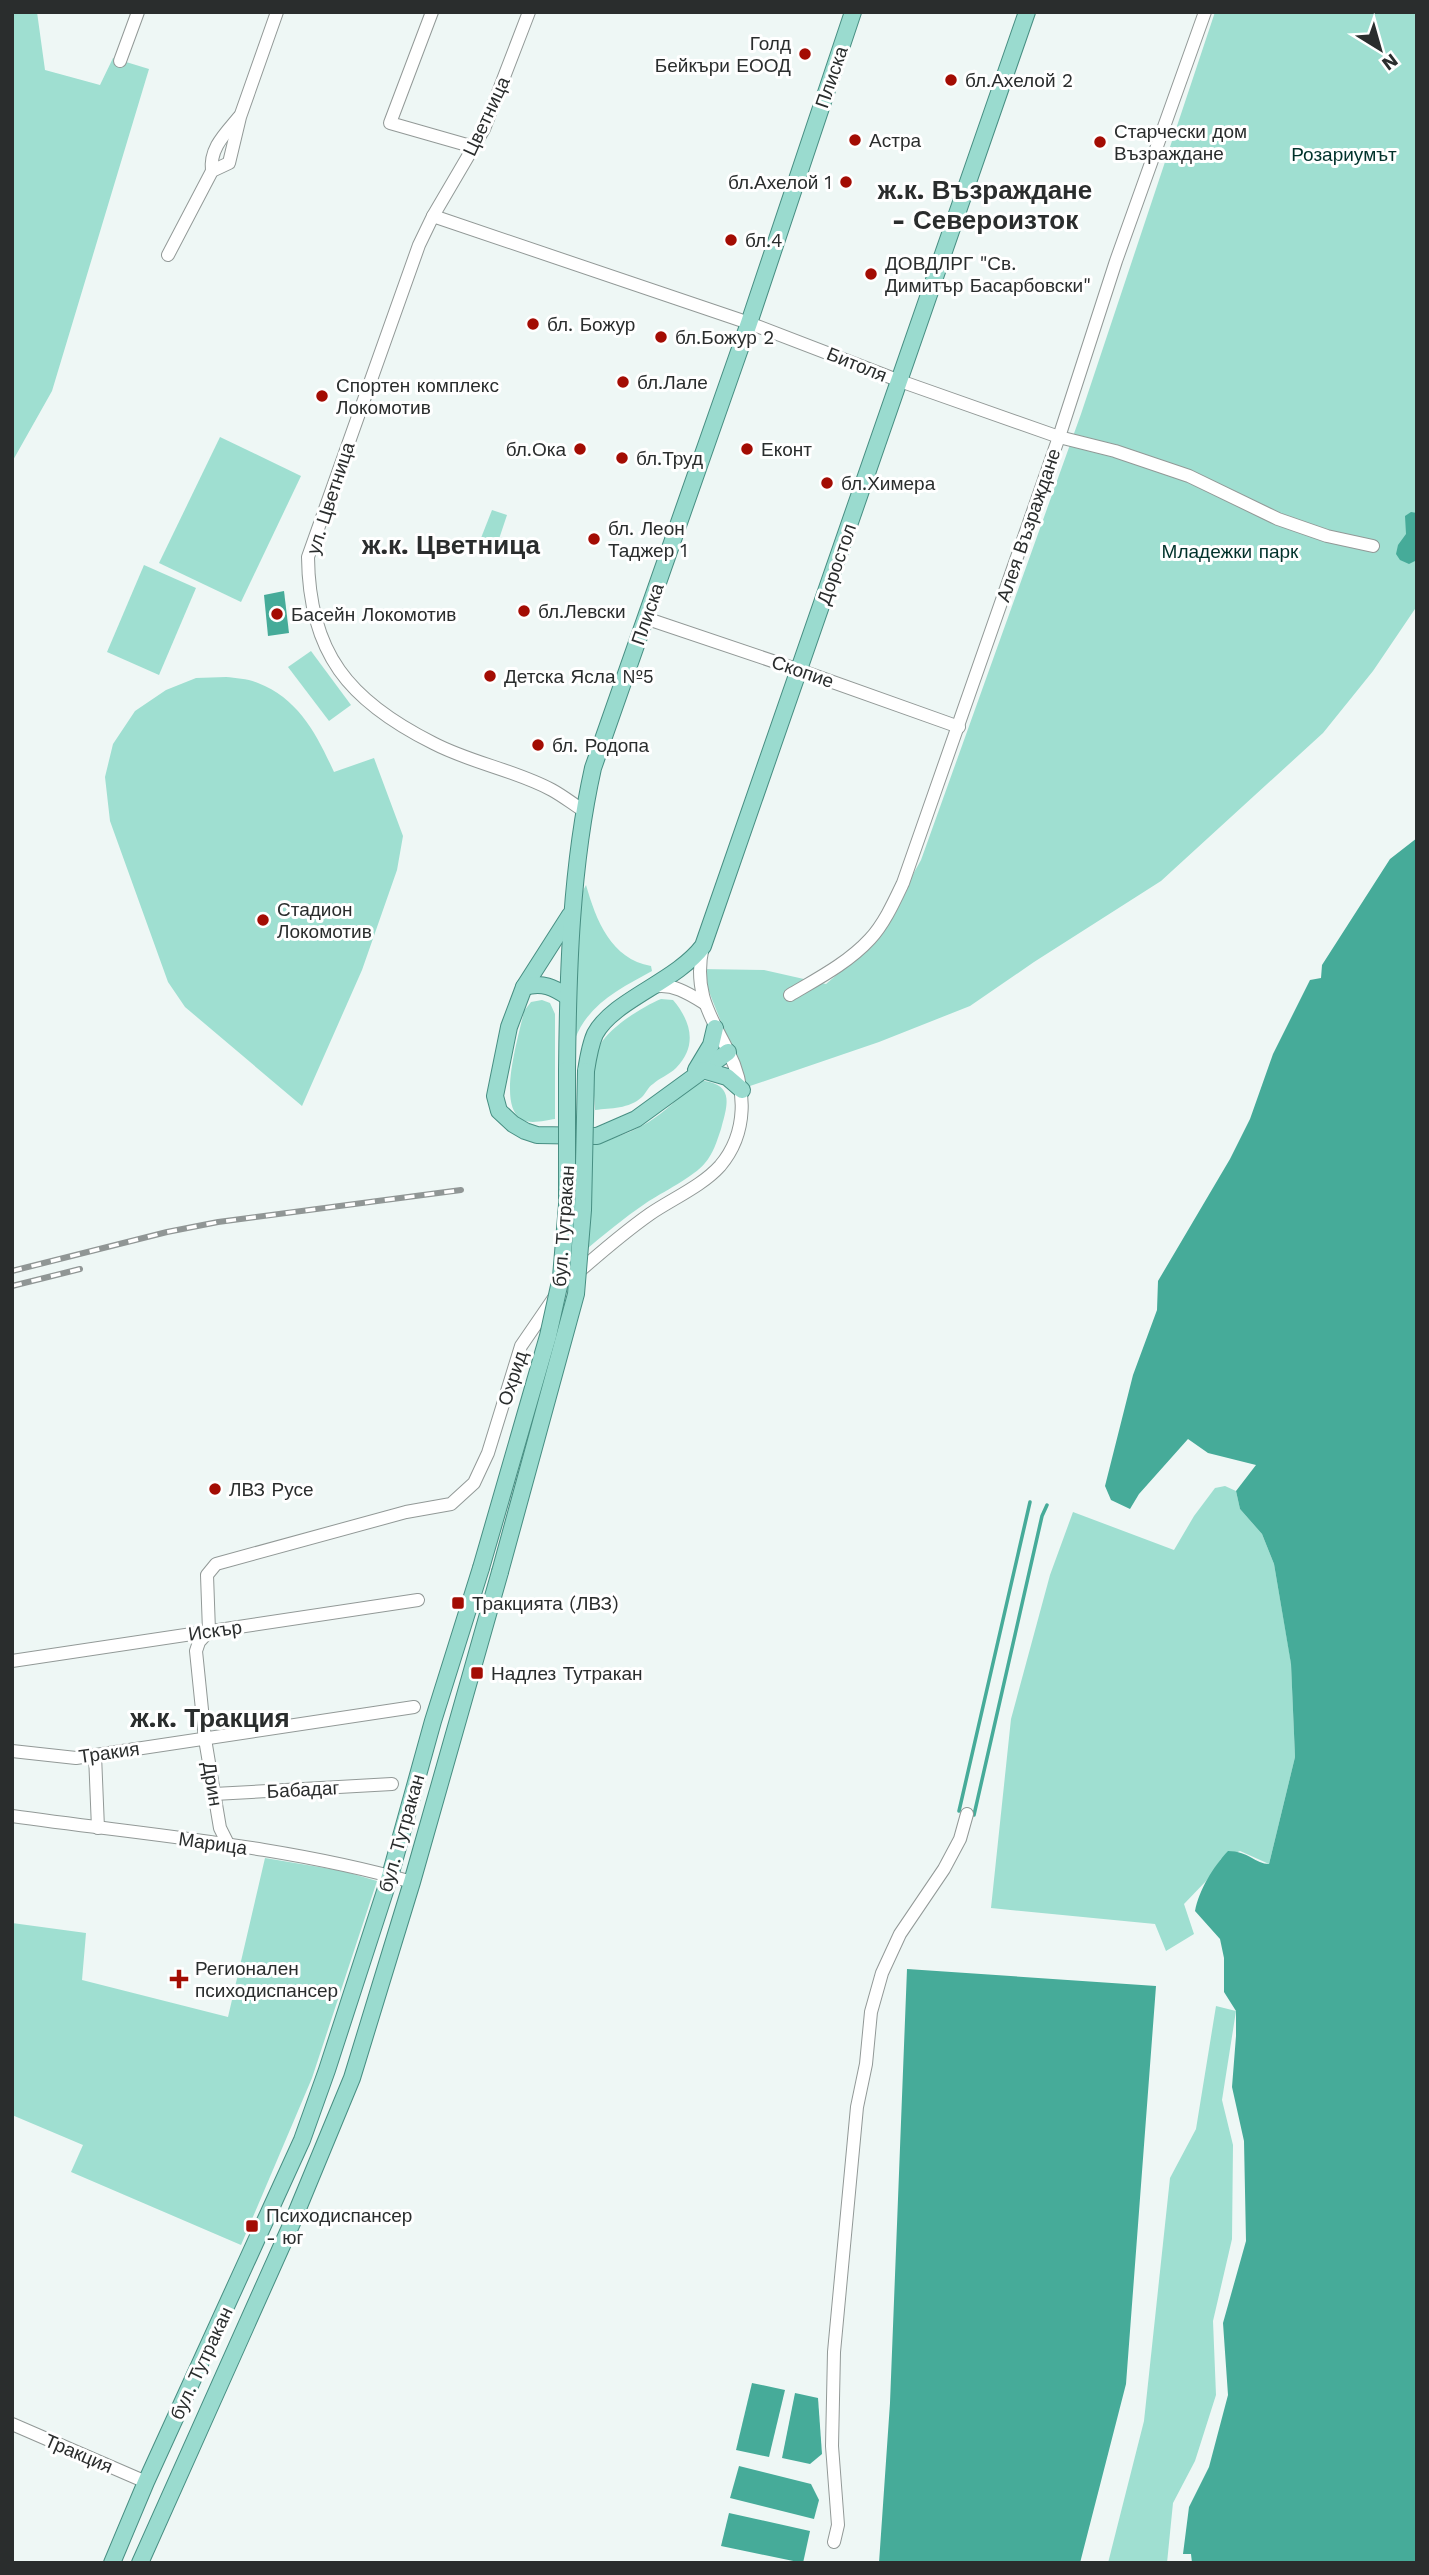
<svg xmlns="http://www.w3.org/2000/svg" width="1429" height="2575" viewBox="0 0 1429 2575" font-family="'Work Sans',sans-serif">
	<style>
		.green { fill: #9fdfd1 }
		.water { fill: #46ab99 }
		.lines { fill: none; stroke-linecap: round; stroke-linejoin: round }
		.stream { stroke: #46ab99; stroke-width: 3.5 }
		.minor-casing { stroke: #929997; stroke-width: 14 }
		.major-casing { stroke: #478e82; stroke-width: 18 }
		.minor { stroke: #fff; stroke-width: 12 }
		.major { stroke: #9adbcf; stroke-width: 16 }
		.rail-casing { stroke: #909695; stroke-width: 6 }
		.rail { stroke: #fff; stroke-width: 3.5; stroke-dasharray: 10; stroke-linecap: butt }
		.major-bridge-casing { stroke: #478e82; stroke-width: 18; stroke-linecap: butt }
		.major-bridge { stroke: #9adbcf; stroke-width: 16 }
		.poi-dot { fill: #a30c03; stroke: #fff; stroke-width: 2.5 }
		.labels { text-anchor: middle; stroke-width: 6; stroke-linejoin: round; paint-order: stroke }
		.poi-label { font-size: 19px; fill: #2a2d2d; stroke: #fff; text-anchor: start }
		.street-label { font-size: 19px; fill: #2a2d2d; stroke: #fff }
		.park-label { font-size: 19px; fill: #01322b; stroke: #fff }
		.district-label { font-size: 26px; font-weight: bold; fill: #2a2d2d; stroke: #fff }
	</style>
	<rect width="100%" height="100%" fill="#eef7f5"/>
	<!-- green -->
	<g class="green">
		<path d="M12,12H37L45,70L100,85L113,58L149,69L52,391L12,462Z"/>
		<path d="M1215,12H1417V606L1373,671L1323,733L1161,881L1034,962L970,1006L879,1042L747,1087L700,969L764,970L826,984L875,942L921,860L1081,414Z"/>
		<path d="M220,437L301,476L241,602L159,563Z"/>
		<path d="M492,510L507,515L497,545L481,538Z"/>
		<path d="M144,565L196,588L159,675L107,652Z"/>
		<path d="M311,651L351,705L329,721L288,667Z"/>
		<path d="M226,677C236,678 249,679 258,683C299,699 317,735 334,772L374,758L403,836L397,870L362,970L302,1106L185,1007L168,982L110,821L105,777L113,744L135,711L166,690L196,678Z"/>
		<path d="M586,885C596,920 611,959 651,966L652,971C621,988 588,1004 575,1039C576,1020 577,1002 577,983C577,952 569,914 586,885Z"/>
		<path d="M661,999L673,1000C691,1021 698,1046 676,1068C669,1075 659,1078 653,1084C648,1087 646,1093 642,1097C629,1109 611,1108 595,1110C594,1090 590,1063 600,1045C610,1027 642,1007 661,999Z"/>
		<path d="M542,1000L550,1003L555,1014V1119C546,1120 530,1125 521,1119C497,1104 519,1036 524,1011L531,1002Z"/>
		<path d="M697,1080C734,1083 729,1101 721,1129C717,1141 713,1154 705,1163C695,1176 661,1193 646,1203C624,1218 603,1235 582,1253L590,1143C639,1135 663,1115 697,1080Z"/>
		<path d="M1225,1486L1236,1491L1240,1509L1262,1534L1274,1564L1291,1663L1295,1757L1269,1864L1240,1851L1221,1859L1208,1879L1184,1904L1194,1934L1166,1951L1155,1924L991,1908L1011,1719L1050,1575L1073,1512L1174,1550L1194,1516L1215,1488Z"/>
		<path d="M265,1858L343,1871L377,1881L312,2078L241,2245L71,2172L83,2145L12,2115V1923L86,1933L82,1980L228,2017Z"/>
		<path d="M1216,2006L1236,2011L1222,2100L1233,2145L1232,2239L1213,2321L1216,2395L1195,2461L1173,2503L1167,2563H1108L1144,2421L1170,2178L1196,2129Z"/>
	</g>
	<!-- water -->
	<g class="water">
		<path d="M1411,512L1417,513V560L1409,564L1400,560L1396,554L1398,545L1406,534L1405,516Z"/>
		<path d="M284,591L289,633L268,636L264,595Z"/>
		<path d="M1417,838V2563H1192L1191,2554H1183L1189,2507L1209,2467L1228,2395L1223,2323L1246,2241L1244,2141L1232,2087L1236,2036V2011L1224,1992V1958L1220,1939L1195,1911C1199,1890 1213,1867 1228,1851C1248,1851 1256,1864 1269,1864L1295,1757L1291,1664L1274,1564L1262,1534L1240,1509L1236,1491L1256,1465L1208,1453L1188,1439L1139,1494L1130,1509L1111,1500L1105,1486L1133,1375L1157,1310L1158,1281L1230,1159L1250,1119L1273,1054L1310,980L1321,978L1322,965L1390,859Z"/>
		<path d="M907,1969L1156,1986L1126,2384L1080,2563H879L890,2403Z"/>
		<path d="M752,2383L785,2390L769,2457L736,2450Z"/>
		<path d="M795,2393L818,2398L822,2454L810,2464L782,2458Z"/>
		<path d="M739,2466L811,2484L819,2500L814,2519L730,2498Z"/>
		<path d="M729,2513L810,2531L803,2563L721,2546Z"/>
	</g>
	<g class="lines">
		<!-- stream -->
		<g class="stream">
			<path d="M959,1811L1030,1502"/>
			<path d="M974,1815L1042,1516L1047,1505"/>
		</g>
		<defs>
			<g id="minor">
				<path d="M432,12L390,123L474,147"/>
				<path d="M529,12L484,129L433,216L419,245L308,557C309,653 349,701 433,743C471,763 515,770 552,790C563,796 573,804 584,811"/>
				<path d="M120,61L138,12"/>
				<path d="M212,171C209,148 226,133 239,117"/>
				<path d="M433,216L749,323L900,381L1059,437L1115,451L1189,476L1278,519L1327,536L1373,546"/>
				<path d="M168,255L212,171L229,163L240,117L277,12"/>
				<path d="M645,618L799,670L959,727"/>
				<path d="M653,987C672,983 688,993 704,1003"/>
				<path d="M790,995C817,979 848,963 870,939C884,924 894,902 903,883L1059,437L1116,261L1205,12"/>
				<path d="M575,1275C600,1253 623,1233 650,1214C672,1199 702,1186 720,1166C748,1133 747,1088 728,1051C709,1014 693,990 703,946"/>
				<path d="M12,1661L418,1600"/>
				<path d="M12,1751L76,1758L414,1707"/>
				<path d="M95,1755L98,1828"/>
				<path d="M214,1794L392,1784"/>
				<path d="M12,1816C146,1835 282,1845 412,1882"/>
				<path d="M228,1844L220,1828L205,1739L196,1651L199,1642L209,1631L207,1575L216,1564L406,1512L451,1504L474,1483L488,1453L521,1346L556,1295"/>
				<path d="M12,2424L146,2482"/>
				<path d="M834,2542L838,2525L832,2446L834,2352L857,2107L866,2064L871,2012L882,1973L900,1934L944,1869L960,1839L967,1814"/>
			</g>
			<g id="major">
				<path d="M570,915L524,987L509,1027L495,1096L499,1111L513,1124L525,1131L537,1135L597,1136L636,1119L728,1052"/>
				<path d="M524,987C543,982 553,987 568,997"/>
				<path d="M567,1070C568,969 571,867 593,768L749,323L853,12"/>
				<path d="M696,1070L711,1045L715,1028"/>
				<path d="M703,1070L727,1077L742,1090"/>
				<path d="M586,1071C588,1058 590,1045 595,1034C613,1000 676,982 703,946L1027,12"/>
				<path d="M112,2563L146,2482L302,2140L327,2070L390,1876L433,1721L481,1568"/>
				<path d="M140,2563L292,2223L352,2078L412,1882L500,1572"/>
			</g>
		</defs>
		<!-- minor casing -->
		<use href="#minor" class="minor-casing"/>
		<!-- major casing -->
		<use href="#major" class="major-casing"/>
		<!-- minor -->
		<use href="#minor" class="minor"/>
		<!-- major -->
		<use href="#major" class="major"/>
		<defs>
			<g id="rail">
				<path d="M12,1271L167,1232L218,1222L461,1190"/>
				<path d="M12,1286L80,1269"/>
			</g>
		</defs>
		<!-- rail casing -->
		<use href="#rail" class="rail-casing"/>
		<!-- rail -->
		<use href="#rail" class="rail"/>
		<defs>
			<g id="major-bridge">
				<path d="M481,1568L548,1336L561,1277L567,1205V1070"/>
				<path d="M500,1572L576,1294L583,1210L586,1071"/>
			</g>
		</defs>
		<!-- major-bridge casing -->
		<use href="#major-bridge" class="major-bridge-casing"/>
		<!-- major-bridge -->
		<use href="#major-bridge" class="major-bridge"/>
	</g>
	<!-- markers -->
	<g class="poi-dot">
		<circle cx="805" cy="54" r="7"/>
		<circle cx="951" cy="80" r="7"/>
		<circle cx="855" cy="140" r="7"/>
		<circle cx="1100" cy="142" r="7"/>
		<circle cx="846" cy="182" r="7"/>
		<circle cx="731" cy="240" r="7"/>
		<circle cx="871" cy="274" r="7"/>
		<circle cx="533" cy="324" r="7"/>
		<circle cx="661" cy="337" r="7"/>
		<circle cx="623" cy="382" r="7"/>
		<circle cx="322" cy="396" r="7"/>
		<circle cx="580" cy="449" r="7"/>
		<circle cx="747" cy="449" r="7"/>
		<circle cx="622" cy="458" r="7"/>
		<circle cx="827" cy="483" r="7"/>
		<circle cx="594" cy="539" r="7"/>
		<circle cx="524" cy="611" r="7"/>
		<circle cx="277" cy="614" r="7"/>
		<circle cx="490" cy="676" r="7"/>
		<circle cx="538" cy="745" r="7"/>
		<circle cx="263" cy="920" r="7"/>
		<circle cx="215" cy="1489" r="7"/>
		<rect x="451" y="1596" width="14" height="14" rx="3.5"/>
		<rect x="470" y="1666" width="14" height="14" rx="3.5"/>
		<path d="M175.5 1968.5h7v7h7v7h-7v7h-7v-7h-7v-7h7z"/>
		<rect x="245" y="2219" width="14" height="14" rx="3.5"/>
	</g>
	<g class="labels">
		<!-- poi labels -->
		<g class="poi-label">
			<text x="791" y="50" text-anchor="end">Голд<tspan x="791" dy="22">Бейкъри ЕООД</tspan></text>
			<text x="965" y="87">бл.Ахелой 2</text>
			<text x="1114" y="138">Старчески дом<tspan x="1114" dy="22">Възраждане</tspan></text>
			<text x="869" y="147">Астра</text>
			<text x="832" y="189" text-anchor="end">бл.Ахелой 1</text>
			<text x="745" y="247">бл.4</text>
			<text x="885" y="270">ДОВДЛРГ "Св.<tspan x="885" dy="22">Димитър Басарбовски"</tspan></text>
			<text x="547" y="331">бл. Божур</text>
			<text x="675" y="344">бл.Божур 2</text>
			<text x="637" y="389">бл.Лале</text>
			<text x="336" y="392">Спортен комплекс<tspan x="336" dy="22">Локомотив</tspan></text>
			<text x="566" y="456" text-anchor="end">бл.Ока</text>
			<text x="761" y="456">Еконт</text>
			<text x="636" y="465">бл.Труд</text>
			<text x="841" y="490">бл.Химера</text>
			<text x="608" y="535">бл. Леон<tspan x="608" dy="22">Таджер 1</tspan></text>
			<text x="538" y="618">бл.Левски</text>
			<text x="291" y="621">Басейн Локомотив</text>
			<text x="504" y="683">Детска Ясла №5</text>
			<text x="552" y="752">бл. Родопа</text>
			<text x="277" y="916">Стадион<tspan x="277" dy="22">Локомотив</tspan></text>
			<text x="229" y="1496">ЛВЗ Русе</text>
			<text x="472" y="1610">Тракцията (ЛВЗ)</text>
			<text x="491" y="1680">Надлез Тутракан</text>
			<text x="195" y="1975">Регионален<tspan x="195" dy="22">психодиспансер</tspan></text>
			<text x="266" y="2222">Психодиспансер<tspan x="266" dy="22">- юг</tspan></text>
		</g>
		<!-- street labels -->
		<g class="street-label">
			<text transform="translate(831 77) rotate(-71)" y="7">Плиска</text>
			<text transform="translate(486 116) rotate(-65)" y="7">Цветница</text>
			<text transform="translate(857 364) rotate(22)" y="7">Битоля</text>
			<text transform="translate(330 498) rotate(-72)" y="7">ул. Цветница</text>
			<text transform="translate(1028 525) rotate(-71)" y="7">Алея Възраждане</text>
			<text transform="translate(836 564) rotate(-71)" y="7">Доростол</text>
			<text transform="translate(647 614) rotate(-71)" y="7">Плиска</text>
			<text transform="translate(803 671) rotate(19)" y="7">Скопие</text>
			<text transform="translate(563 1226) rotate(-86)" y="7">бул. Тутракан</text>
			<text transform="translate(512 1378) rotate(-72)" y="7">Охрид</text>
			<text transform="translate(215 1630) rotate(-8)" y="7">Искър</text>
			<text transform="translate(109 1752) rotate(-8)" y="7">Тракия</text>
			<text transform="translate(213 1784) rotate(81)" y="7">Дрин</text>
			<text transform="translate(303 1789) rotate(-3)" y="7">Бабадаг</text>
			<text transform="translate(401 1833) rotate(-74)" y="7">бул. Тутракан</text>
			<text transform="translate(213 1843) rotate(8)" y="7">Марица</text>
			<text transform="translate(201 2363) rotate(-65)" y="7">бул. Тутракан</text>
			<text transform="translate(79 2453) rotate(23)" y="7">Тракция</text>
		</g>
		<!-- park labels -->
		<g class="park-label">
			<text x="1344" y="161">Розариумът</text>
			<text x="1230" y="558">Младежки парк</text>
		</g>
		<!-- district labels -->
		<g class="district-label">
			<text x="985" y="199">ж.к. Възраждане<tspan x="985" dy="30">- Североизток</tspan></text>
			<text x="451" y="554">ж.к. Цветница</text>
			<text x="210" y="1727">ж.к. Тракция</text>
		</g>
	</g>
	<!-- border -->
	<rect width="1429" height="2575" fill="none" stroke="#2a2d2d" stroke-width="28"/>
	<!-- north arrow -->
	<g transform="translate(1380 49) rotate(143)" stroke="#ffffff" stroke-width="5" paint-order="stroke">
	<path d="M0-5L12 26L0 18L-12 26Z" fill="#2a2d2d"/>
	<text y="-10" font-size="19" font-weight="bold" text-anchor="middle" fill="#2a2d2d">N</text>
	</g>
</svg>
